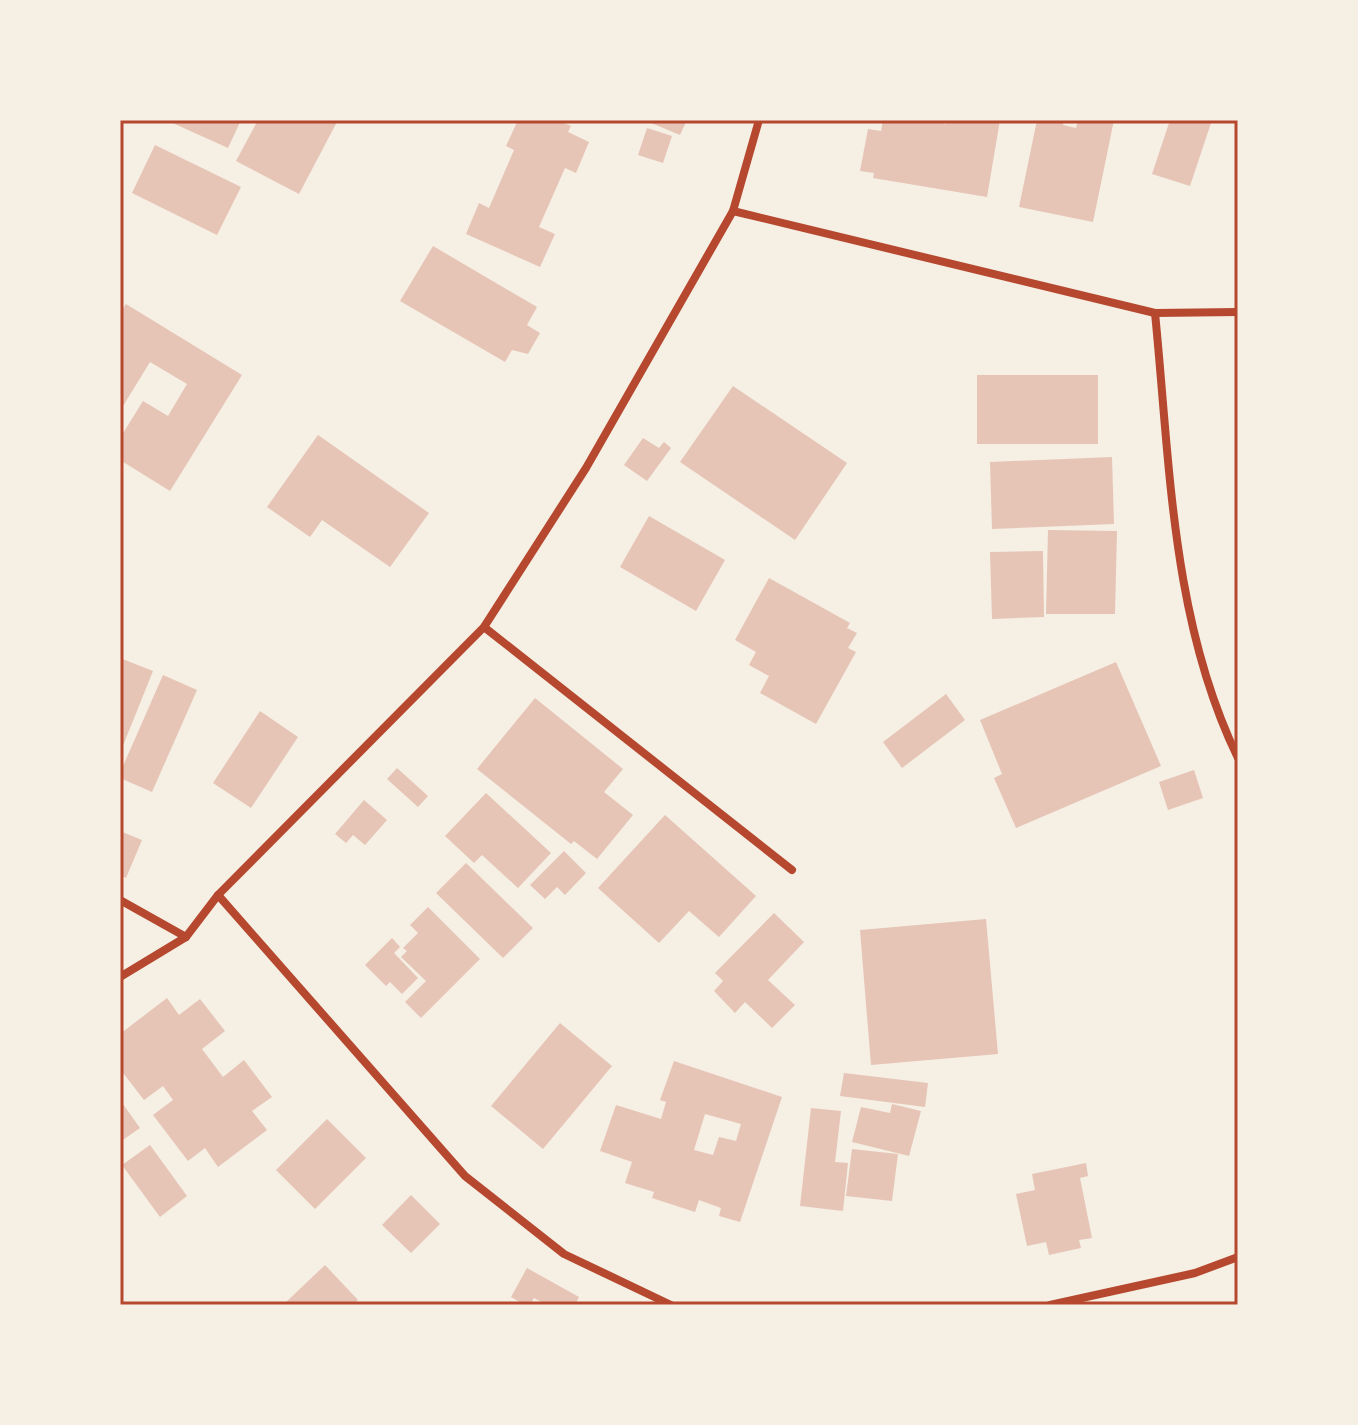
<svg xmlns="http://www.w3.org/2000/svg" width="1358" height="1425" viewBox="0 0 1358 1425" font-family="Rubik,sans-serif">
	<style>
		.building { fill: #e6c5b7; fill-rule: evenodd }
		.lines { fill: none; stroke-linecap: round; stroke-linejoin: round }
		.minor { stroke: #b5482f; stroke-width: 8 }
		.neatline { fill: none; stroke: #b5482f; stroke-width: 3 }
	</style>
	<rect width="100%" height="100%" fill="#f6efe4"/>
	<!-- building -->
	<g class="building">
		<path d="M166,120H241L228,148Z"/>
		<path d="M258,120H338L299,194L236,161Z"/>
		<path d="M518,120H557L571,126L568,132L589,142L576,173L565,168L539,227L555,234L540,267L466,234L479,203L489,208L514,150L506,146Z"/>
		<path d="M644,120H682L686,122L680,135Z"/>
		<path d="M883,120H934L946,124L947,120H1000L987,197L873,178L874,173L860,171L868,129L881,131Z"/>
		<path d="M1037,120H1064L1063,125L1076,128L1078,120H1114L1093,222L1019,207Z"/>
		<path d="M1170,120H1212L1190,186L1152,174Z"/>
		<path d="M647,128L672,136L663,163L638,155Z"/>
		<path d="M155,145L241,187L217,235L132,193Z"/>
		<path d="M433,246L537,307L527,325L540,333L528,354L512,350L505,362L400,301Z"/>
		<path d="M126,304L242,375L170,491L120,460V438L143,401L168,416L187,384L150,362L120,411V313Z"/>
		<rect x="977" y="375" width="121" height="69"/>
		<path d="M733,386L847,463L795,540L680,462Z"/>
		<path d="M318,435L429,513L390,567L322,520L310,537L267,507Z"/>
		<path d="M643,438L659,448L664,442L671,448L647,481L624,465Z"/>
		<path d="M1112,457L1114,524L992,529L990,462Z"/>
		<path d="M649,516L725,560L696,611L620,567Z"/>
		<path d="M1048,530L1117,531L1115,614H1046Z"/>
		<path d="M1043,551L1044,617L992,619L990,552Z"/>
		<path d="M769,578L850,623L847,628L857,633L848,648L856,652L816,724L760,693L769,676L749,665L756,652L735,640Z"/>
		<path d="M120,658L153,671L120,753Z"/>
		<path d="M1116,662L1161,766L1016,828L994,778L1002,774L980,720Z"/>
		<path d="M163,675L197,690L152,792L120,778V773Z"/>
		<path d="M946,694L965,720L902,768L883,742Z"/>
		<path d="M535,698L623,769L604,792L633,815L597,859L574,841L571,844L477,769Z"/>
		<path d="M260,711L298,737L251,808L213,783Z"/>
		<path d="M397,768L428,796L418,807L387,779Z"/>
		<path d="M1194,770L1203,798L1168,810L1159,782Z"/>
		<path d="M486,793L551,853L518,888L482,855L474,863L445,836Z"/>
		<path d="M364,800L387,820L365,845L353,835L346,843L335,834Z"/>
		<path d="M665,815L756,896L719,937L689,911L659,943L598,888Z"/>
		<path d="M120,831L142,840L126,878L120,875Z"/>
		<path d="M564,851L586,873L565,895L557,887L545,899L530,885Z"/>
		<path d="M466,863L533,928L503,958L436,893Z"/>
		<path d="M428,907L480,959L421,1018L405,1002L426,981L401,957L407,951L403,948L418,933L410,925Z"/>
		<path d="M774,913L804,942L768,980L795,1005L772,1028L745,1002L735,1013L714,991L723,981L715,973Z"/>
		<path d="M986,919L998,1054L871,1065L860,930Z"/>
		<path d="M392,938L400,947L394,953L418,978L402,994L390,982L386,986L365,965Z"/>
		<path d="M167,998L179,1015L200,999L225,1031L202,1049L223,1077L244,1060L272,1097L252,1111L267,1130L218,1167L205,1148L188,1161L153,1115L173,1100L163,1086L144,1100L120,1069L123,1056L120,1034Z"/>
		<path d="M560,1023L612,1066L543,1149L491,1106Z"/>
		<path d="M674,1061L782,1097L740,1222L719,1216L721,1208L699,1200L695,1212L652,1198L654,1192L625,1183L632,1162L600,1151L616,1105L661,1119L666,1102L660,1100ZM705,1114L741,1124L736,1141L719,1137L713,1155L694,1150Z"/>
		<path d="M844,1073L928,1083L925,1107L840,1096Z"/>
		<path d="M120,1100L140,1128L120,1142Z"/>
		<path d="M892,1104L921,1111L909,1156L852,1142L861,1107L890,1113Z"/>
		<path d="M811,1108L841,1111L835,1162L848,1163L843,1211L800,1206Z"/>
		<path d="M327,1119L366,1158L315,1209L276,1170Z"/>
		<path d="M150,1145L187,1196L160,1217L122,1165Z"/>
		<path d="M852,1149L898,1154L892,1201L846,1196Z"/>
		<path d="M1086,1163L1088,1176L1080,1178L1092,1238L1079,1240L1081,1248L1049,1255L1046,1242L1027,1246L1016,1194L1035,1190L1032,1174Z"/>
		<path d="M411,1195L440,1224L411,1253L382,1225Z"/>
		<path d="M325,1265L358,1300L352,1305H283Z"/>
		<path d="M527,1268L579,1297L575,1305H547L534,1298L530,1305H525L511,1297Z"/>
	</g>
	<g class="lines">
		<!-- minor -->
		<g class="minor">
			<path d="M733,211L1155,313L1238,312"/>
			<path d="M1155,313C1170,462 1171,620 1238,758"/>
			<path d="M484,627L792,870"/>
			<path d="M218,895L465,1176L564,1254L671,1305"/>
			<path d="M120,900L186,937"/>
			<path d="M120,977L186,937L218,895L484,627L586,468L733,211L759,120"/>
			<path d="M1050,1305L1195,1273L1238,1257"/>
		</g>
	</g>
	<!-- border -->
	<rect width="1358" height="1425" fill="none" stroke="#f6efe4" stroke-width="244"/>
	<rect x="122" y="122" width="1114" height="1181" class="neatline"/>
</svg>
